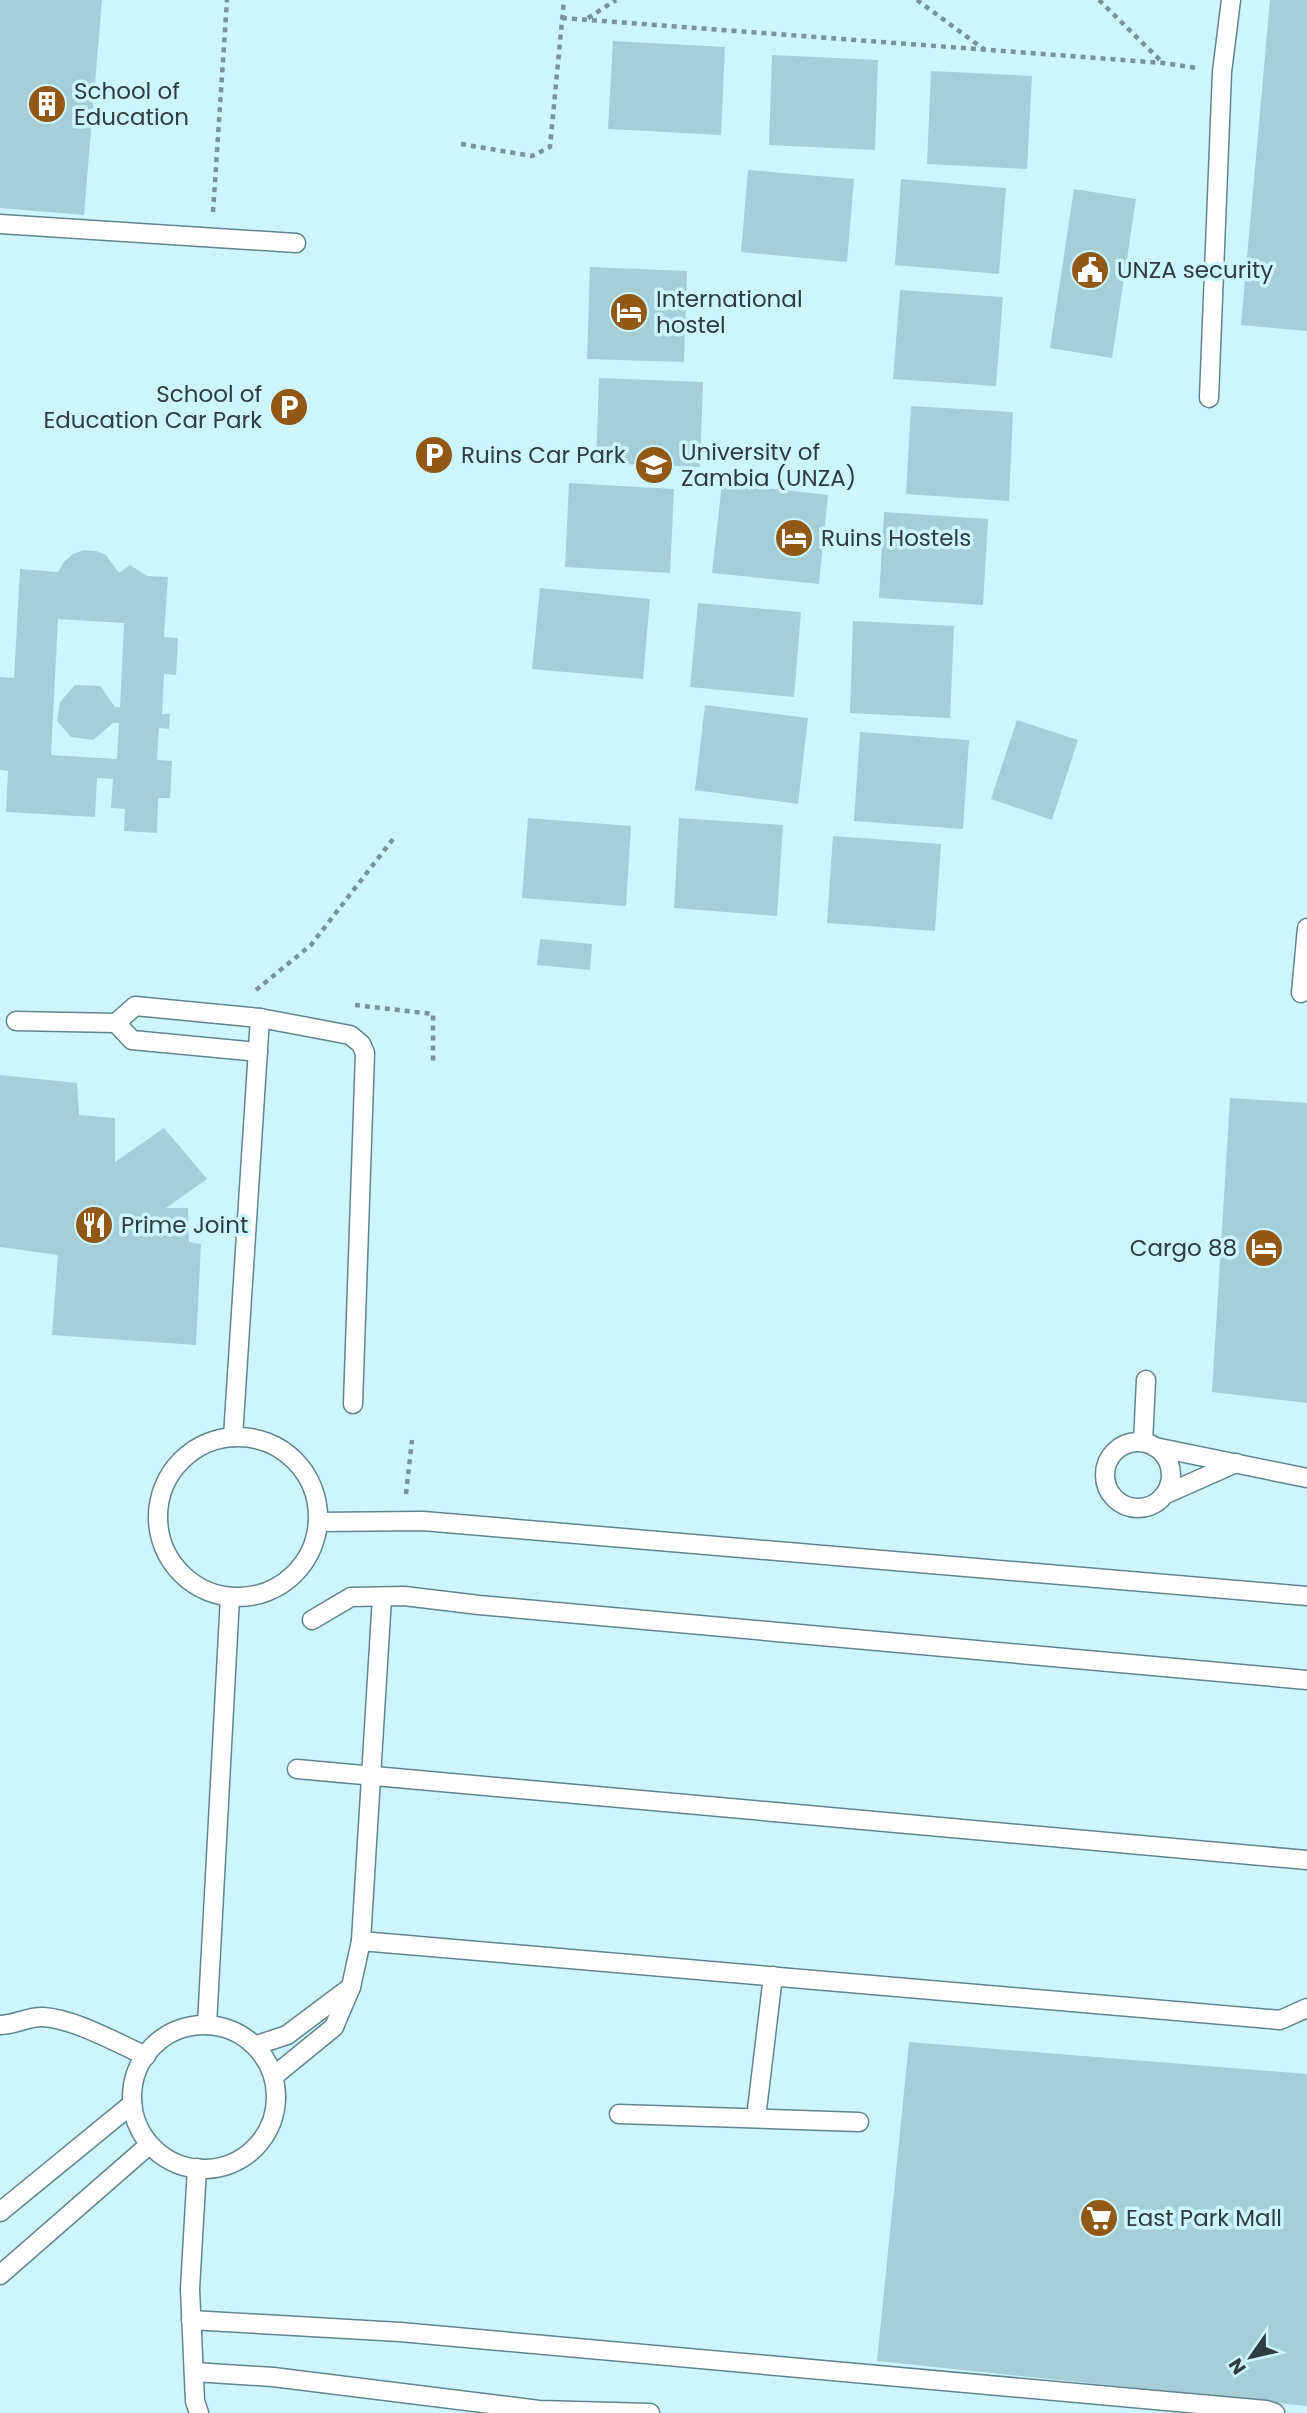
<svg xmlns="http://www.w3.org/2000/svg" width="1307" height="2413" viewBox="0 0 1307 2413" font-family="Poppins,sans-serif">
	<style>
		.building { fill: #a6ced7; fill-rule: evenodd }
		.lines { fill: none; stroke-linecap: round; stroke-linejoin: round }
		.lane-casing { stroke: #60868f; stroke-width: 21 }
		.path { stroke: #78939a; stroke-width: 4.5; stroke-dasharray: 5 5; stroke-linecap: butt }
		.lane { stroke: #fff; stroke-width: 18 }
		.labels { text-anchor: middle; stroke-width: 7; stroke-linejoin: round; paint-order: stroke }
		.poi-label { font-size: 23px; fill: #2d3d41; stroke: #ccf5fe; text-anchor: start }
	</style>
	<rect width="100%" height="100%" fill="#ccf5fe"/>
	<!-- building -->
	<g class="building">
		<path d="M0,0H102L84,215L0,208Z"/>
		<path d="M1270,0H1307V331L1241,325Z"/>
		<path d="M613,41L725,47L721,135L608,129Z"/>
		<path d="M772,55L878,60L875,150L769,145Z"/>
		<path d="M931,71L1032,76L1027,169L927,164Z"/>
		<path d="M748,170L854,179L847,262L741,252Z"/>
		<path d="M901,179L1006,188L999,274L895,265Z"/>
		<path d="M1074,189L1136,199L1112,358L1050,348Z"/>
		<path d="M590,267L687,271L684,362L587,359Z"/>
		<path d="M900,290L1003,297L996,386L893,379Z"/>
		<path d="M599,378L703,382L700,467L596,463Z"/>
		<path d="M911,406L1013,412L1009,501L906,494Z"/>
		<path d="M569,483L674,489L670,573L565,567Z"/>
		<path d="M722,483L828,495L819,584L712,573Z"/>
		<path d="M884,512L988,519L983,605L879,598Z"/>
		<path d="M84,550L96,551L106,555L119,573L130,565L147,576L168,577L164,637L178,638L176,675L164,674L162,714H170L169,729L159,728L157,760L172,761L170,798H158L157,833L124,831L125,809L111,808L113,779L97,778L95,817L6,812L8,771L0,770V677L14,678L20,569L58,572L64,562L73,554ZM58,619L124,623L120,707H115L100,686L75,685L60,702L57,721L71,737L93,740L113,723H119L117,759L51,755Z"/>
		<path d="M540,588L650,599L643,679L532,669Z"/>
		<path d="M698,603L801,612L794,697L690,687Z"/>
		<path d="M853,621L954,626L950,718L850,713Z"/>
		<path d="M705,705L808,718L798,804L695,790Z"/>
		<path d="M1017,720L1078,740L1052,820L991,799Z"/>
		<path d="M860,732L969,740L963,829L854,821Z"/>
		<path d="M528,818L631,826L626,906L522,898Z"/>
		<path d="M679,818L783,825L777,916L674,908Z"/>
		<path d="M833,836L941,844L935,931L827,923Z"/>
		<path d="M540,939L592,944L590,970L537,965Z"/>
		<path d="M0,1075L77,1083L79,1115L115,1118V1162L164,1128L207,1179L166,1208H188L189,1242L201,1244L196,1345L52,1335L58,1255L0,1247Z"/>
		<path d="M1230,1098L1307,1103V1403L1212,1392Z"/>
		<path d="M909,2042L1307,2074V2406L877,2361Z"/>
	</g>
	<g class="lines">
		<defs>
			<g id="lane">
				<path d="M0,224L296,243"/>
				<path d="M1209,398L1222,72L1231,0"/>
				<path d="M1301,993L1307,928"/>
				<path d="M16,1021L116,1023L135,1006L260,1018"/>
				<path d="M116,1023L132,1040L258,1052"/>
				<path d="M233,1437L260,1018L350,1035L361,1044L365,1053L353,1404"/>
				<circle cx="238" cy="1517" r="80"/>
				<circle cx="1138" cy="1475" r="33"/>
				<path d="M1143,1442L1146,1380"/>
				<path d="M1155,1447L1307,1478"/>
				<path d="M1166,1494L1236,1463"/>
				<path d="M318,1522L423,1521L1307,1596"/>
				<path d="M312,1620L351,1597L404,1596L479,1605L1307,1680"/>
				<path d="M297,1769L1307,1860"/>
				<path d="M361,1941L382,1597"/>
				<circle cx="204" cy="2097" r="72"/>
				<path d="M0,2025C15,2025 29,2016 43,2017C75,2019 117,2043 146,2056"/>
				<path d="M207,2025L230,1597"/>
				<path d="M257,2045L287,2035L351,1987"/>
				<path d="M274,2076L334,2027L351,1987L361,1941L1280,2020L1307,2008"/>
				<path d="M619,2114L859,2122"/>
				<path d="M756,2118L773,1976"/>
				<path d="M197,2168L190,2289L195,2401L199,2413"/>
				<path d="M0,2212L132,2104"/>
				<path d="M0,2275L149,2145"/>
				<path d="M191,2320L400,2332L1266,2410L1275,2413"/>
				<path d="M194,2372L273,2377L539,2410L650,2413"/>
			</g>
		</defs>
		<!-- lane casing -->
		<use href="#lane" class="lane-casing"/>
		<!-- path -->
		<g class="path">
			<path d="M917,0L985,50"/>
			<path d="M1099,0L1162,62"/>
			<path d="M562,18L1163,63L1196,68"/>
			<path d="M588,18L616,0"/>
			<path d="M461,144L532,156L550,147L564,0"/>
			<path d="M213,212L227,0"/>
			<path d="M256,990L311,945L393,839"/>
			<path d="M355,1005L433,1014V1061"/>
			<path d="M406,1494L412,1440"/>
		</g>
		<!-- lane -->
		<use href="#lane" class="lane"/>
	</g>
	<!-- icons -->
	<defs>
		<symbol id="building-disc" viewBox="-11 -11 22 22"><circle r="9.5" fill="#925815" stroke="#ccf5fe"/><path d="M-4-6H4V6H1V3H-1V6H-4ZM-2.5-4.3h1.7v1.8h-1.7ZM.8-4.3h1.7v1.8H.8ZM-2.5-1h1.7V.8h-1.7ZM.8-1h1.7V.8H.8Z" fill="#fff"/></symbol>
		<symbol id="civic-disc" viewBox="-11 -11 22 22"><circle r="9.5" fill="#925815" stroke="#ccf5fe"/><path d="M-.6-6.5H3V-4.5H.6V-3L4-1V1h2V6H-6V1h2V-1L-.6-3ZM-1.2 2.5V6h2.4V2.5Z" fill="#fff"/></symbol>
		<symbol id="hotel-disc" viewBox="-11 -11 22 22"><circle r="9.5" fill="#925815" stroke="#ccf5fe"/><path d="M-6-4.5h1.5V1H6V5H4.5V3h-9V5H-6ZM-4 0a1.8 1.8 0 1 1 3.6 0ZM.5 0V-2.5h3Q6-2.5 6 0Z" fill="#fff"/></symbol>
		<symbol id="parking-disc" viewBox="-11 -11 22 22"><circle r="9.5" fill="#925815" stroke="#ccf5fe"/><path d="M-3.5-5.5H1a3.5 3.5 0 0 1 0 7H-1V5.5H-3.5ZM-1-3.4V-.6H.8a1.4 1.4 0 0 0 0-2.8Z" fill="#fff"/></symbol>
		<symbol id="university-disc" viewBox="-11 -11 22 22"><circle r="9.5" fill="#925815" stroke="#ccf5fe"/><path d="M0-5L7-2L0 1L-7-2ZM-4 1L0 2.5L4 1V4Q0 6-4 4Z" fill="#fff"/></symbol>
		<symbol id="restaurant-disc" viewBox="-11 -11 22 22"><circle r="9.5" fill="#925815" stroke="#ccf5fe"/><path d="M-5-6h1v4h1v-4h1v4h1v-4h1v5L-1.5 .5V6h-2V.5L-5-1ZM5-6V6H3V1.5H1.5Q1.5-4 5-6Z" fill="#fff"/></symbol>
		<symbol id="supermarket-disc" viewBox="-11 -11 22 22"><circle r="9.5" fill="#925815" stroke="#ccf5fe"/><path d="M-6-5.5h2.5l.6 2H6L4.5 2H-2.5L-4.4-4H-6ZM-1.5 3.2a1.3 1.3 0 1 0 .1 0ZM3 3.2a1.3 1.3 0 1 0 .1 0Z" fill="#fff"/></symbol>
	</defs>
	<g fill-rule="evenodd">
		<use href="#building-disc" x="25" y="82" width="44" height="44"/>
		<use href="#civic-disc" x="1068" y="248" width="44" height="44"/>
		<use href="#hotel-disc" x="607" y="290" width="44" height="44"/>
		<use href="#parking-disc" x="267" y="385" width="44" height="44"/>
		<use href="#parking-disc" x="412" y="433" width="44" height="44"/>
		<use href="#university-disc" x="632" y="443" width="44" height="44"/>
		<use href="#hotel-disc" x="772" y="516" width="44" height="44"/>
		<use href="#restaurant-disc" x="72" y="1203" width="44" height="44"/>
		<use href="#hotel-disc" x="1242" y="1226" width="44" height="44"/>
		<use href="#supermarket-disc" x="1077" y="2196" width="44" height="44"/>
	</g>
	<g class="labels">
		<!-- poi labels -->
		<g class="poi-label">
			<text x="74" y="99">School of<tspan x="74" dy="26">Education</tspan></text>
			<text x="1117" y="278">UNZA security</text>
			<text x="656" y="307">International<tspan x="656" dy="26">hostel</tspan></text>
			<text x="262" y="402" text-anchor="end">School of<tspan x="262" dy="26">Education Car Park</tspan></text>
			<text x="681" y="460">University of<tspan x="681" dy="26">Zambia (UNZA)</tspan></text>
			<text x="461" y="463">Ruins Car Park</text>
			<text x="821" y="546">Ruins Hostels</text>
			<text x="121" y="1233">Prime Joint</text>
			<text x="1237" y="1256" text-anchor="end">Cargo 88</text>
			<text x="1126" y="2226">East Park Mall</text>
		</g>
	</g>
	<!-- north arrow -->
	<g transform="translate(1251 2357) rotate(236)" stroke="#ccf5fe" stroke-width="5" paint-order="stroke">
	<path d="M0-5L12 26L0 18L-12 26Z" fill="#2d3d41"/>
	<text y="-10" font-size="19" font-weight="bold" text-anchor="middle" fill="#2d3d41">N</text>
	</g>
</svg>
